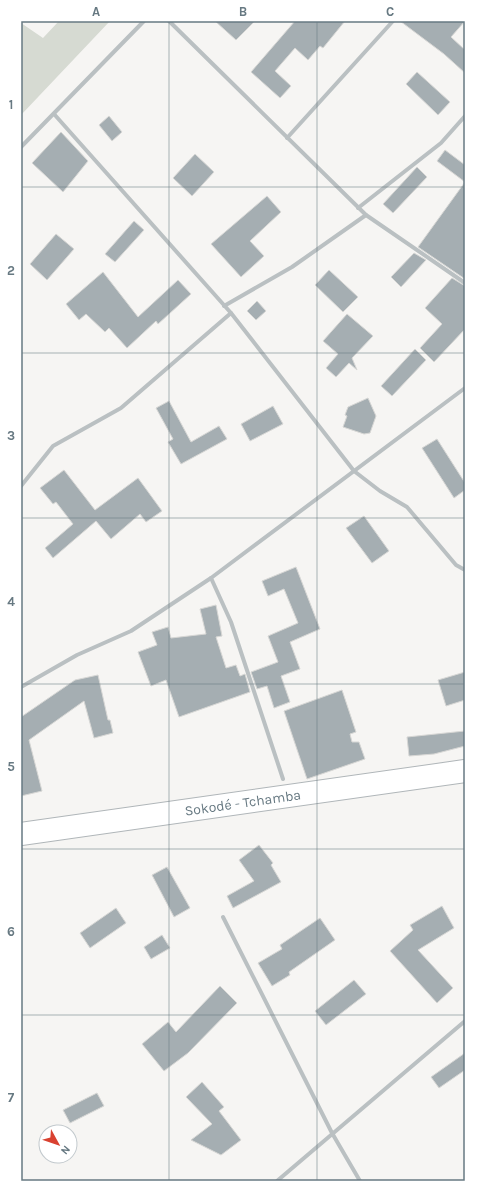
<svg xmlns="http://www.w3.org/2000/svg" width="486" height="1202" viewBox="0 0 486 1202" font-family="Karla,sans-serif">
	<style>
		.green { fill: #d6dad2 }
		.building { fill: #a5aeb2; stroke: #d7d7d5 }
		.lines { fill: none; stroke-linecap: round; stroke-linejoin: round }
		.primary-casing { stroke: #b0b6b9; stroke-width: 24 }
		.street { stroke: #bac0c2; stroke-width: 4 }
		.primary { stroke: #fff; stroke-width: 22 }
		.grid { fill: none; stroke: #677982; stroke-width: 1; stroke-opacity: 0.55 }
		.labels { text-anchor: middle; stroke-width: 4; stroke-linejoin: round; paint-order: stroke }
		.street-label { font-size: 14px; fill: #677982; stroke: #fff }
		.neatline { fill: none; stroke: #677982; stroke-width: 1.5 }
		.grid-label { font-size: 13px; text-anchor: middle; font-weight: bold; fill: #677982 }
	</style>
	<rect width="100%" height="100%" fill="#f6f5f3"/>
	<!-- green -->
	<path class="green" d="M59,21H110L21,115V23L43,38Z"/>
	<!-- building -->
	<g class="building">
		<path d="M215,21H255L236,40Z"/>
		<path d="M295,21H345L323,48L320,46L308,60L295,48L275,71L291,86L280,98L251,72Z"/>
		<path d="M400,21H465L451,37L465,50V73L444,54Z"/>
		<path d="M417,72L450,102L438,115L406,84Z"/>
		<path d="M109,116L122,132L112,141L99,125Z"/>
		<path d="M61,132L88,161L63,192L32,163Z"/>
		<path d="M445,150L465,165V279L418,247L465,182L437,161Z"/>
		<path d="M195,154L214,172L192,196L173,178Z"/>
		<path d="M417,167L427,177L393,213L383,204Z"/>
		<path d="M267,196L281,212L250,241L264,256L241,277L211,244Z"/>
		<path d="M134,221L144,230L115,262L105,254Z"/>
		<path d="M56,234L74,249L47,280L30,264Z"/>
		<path d="M414,253L426,260L401,287L391,277Z"/>
		<path d="M329,270L358,297L343,312L315,285Z"/>
		<path d="M103,272L138,317L178,280L191,294L158,324L156,321L127,348L109,328L105,332L86,314L79,320L66,304Z"/>
		<path d="M452,278L465,286V329L434,362L420,348L442,324L425,308Z"/>
		<path d="M257,301L266,311L256,320L247,311Z"/>
		<path d="M347,314L373,336L352,358L357,370L349,363L336,377L326,368L338,354L323,341Z"/>
		<path d="M415,349L426,360L392,396L381,386Z"/>
		<path d="M368,398L376,416L370,433L364,434L343,427L347,416L345,415L348,407Z"/>
		<path d="M169,401L191,442L219,426L227,439L181,464L168,442L173,439L156,408Z"/>
		<path d="M273,406L283,424L250,441L241,424Z"/>
		<path d="M437,439L465,483V490L454,498L422,448Z"/>
		<path d="M64,470L95,510L138,478L162,511L146,522L140,514L111,539L96,521L53,558L45,548L73,524L56,502L53,504L40,488Z"/>
		<path d="M364,516L389,551L372,563L346,528Z"/>
		<path d="M296,567L320,629L290,642L300,669L281,676L290,702L274,708L267,686L257,689L251,672L278,662L268,636L298,623L284,589L268,596L262,581Z"/>
		<path d="M216,605L222,636L216,637L226,668L236,665L240,676L245,674L250,692L179,717L166,680L151,686L138,652L157,645L152,632L168,627L171,638L206,634L200,609Z"/>
		<path d="M465,672V700L446,706L438,680Z"/>
		<path d="M98,675L108,720H110L113,733L94,738L84,701L29,740L42,791L21,796V717L75,680Z"/>
		<path d="M342,690L356,732L350,734L352,742H359L365,759L307,779L284,711Z"/>
		<path d="M465,731V746L434,754L409,756L407,737Z"/>
		<path d="M259,845L273,863L271,865L281,882L233,908L227,896L254,881L239,860Z"/>
		<path d="M167,867L190,908L174,917L152,875Z"/>
		<path d="M442,906L454,928L418,950L453,988L437,1003L390,951L413,930L410,925Z"/>
		<path d="M116,908L126,923L90,948L80,933Z"/>
		<path d="M320,918L335,940L289,972L290,975L272,986L258,963L282,949L280,945Z"/>
		<path d="M162,935L170,948L151,959L144,947Z"/>
		<path d="M354,980L366,994L326,1025L315,1011Z"/>
		<path d="M220,986L237,1003L188,1053L164,1071L142,1044L168,1022L176,1032Z"/>
		<path d="M465,1053V1070L439,1088L431,1077Z"/>
		<path d="M202,1082L224,1107L219,1111L241,1140L221,1155L191,1140L212,1124L186,1097Z"/>
		<path d="M97,1093L104,1106L70,1123L63,1110Z"/>
	</g>
	<g class="lines">
		<defs>
			<g id="primary">
				<path id="s1" d="M21,834L465,771"/>
			</g>
		</defs>
		<!-- primary casing -->
		<use href="#primary" class="primary-casing"/>
		<!-- street -->
		<g class="street">
			<path d="M169,21L366,215L465,283"/>
			<path d="M54,114L231,313L354,471L380,491L407,507L456,565L465,570"/>
			<path d="M287,138L393,21"/>
			<path d="M21,147L144,21"/>
			<path d="M358,208L441,143L465,116"/>
			<path d="M224,306L292,267L366,215"/>
			<path d="M21,486L53,446L121,408L231,313"/>
			<path d="M211,578L231,622L283,779"/>
			<path d="M21,687L77,655L131,631L211,578L465,388"/>
			<path d="M223,917L332,1133L360,1181"/>
			<path d="M277,1181L465,1021"/>
		</g>
		<!-- primary -->
		<use href="#primary" class="primary"/>
	</g>
	<!-- grid -->
	<path class="grid" d="M169,21V1181M317,21V1181M21,187H465M21,353H465M21,518H465M21,684H465M21,849H465M21,1015H465"/>
	<g class="labels">
		<!-- street labels -->
		<g class="street-label">
			<text dy="5" stroke="none"><textPath href="#s1" startOffset="224">Sokodé - Tchamba</textPath></text>
		</g>
	</g>
	<!-- border -->
	<rect width="486" height="1202" fill="none" stroke="#ffffff" stroke-width="44"/>
	<!-- north arrow -->
	<g transform="translate(58 1144) rotate(130)"><circle r="19" fill="#ffffff" stroke="#c2c9cd"/>
	<path d="M0-3L7 15L0 10L-7 15Z" fill="#d94130"/>
	<text y="-6" font-size="11" font-weight="bold" text-anchor="middle" fill="#677982">N</text>
	</g>
	<rect x="22" y="22" width="442" height="1158" class="neatline"/>
	<g class="grid-label">
		<text x="96" y="16">A</text>
		<text x="243" y="16">B</text>
		<text x="390" y="16">C</text>
		<text x="11" y="109">1</text>
		<text x="11" y="275">2</text>
		<text x="11" y="440">3</text>
		<text x="11" y="606">4</text>
		<text x="11" y="771">5</text>
		<text x="11" y="936">6</text>
		<text x="11" y="1102">7</text>
	</g>
</svg>
